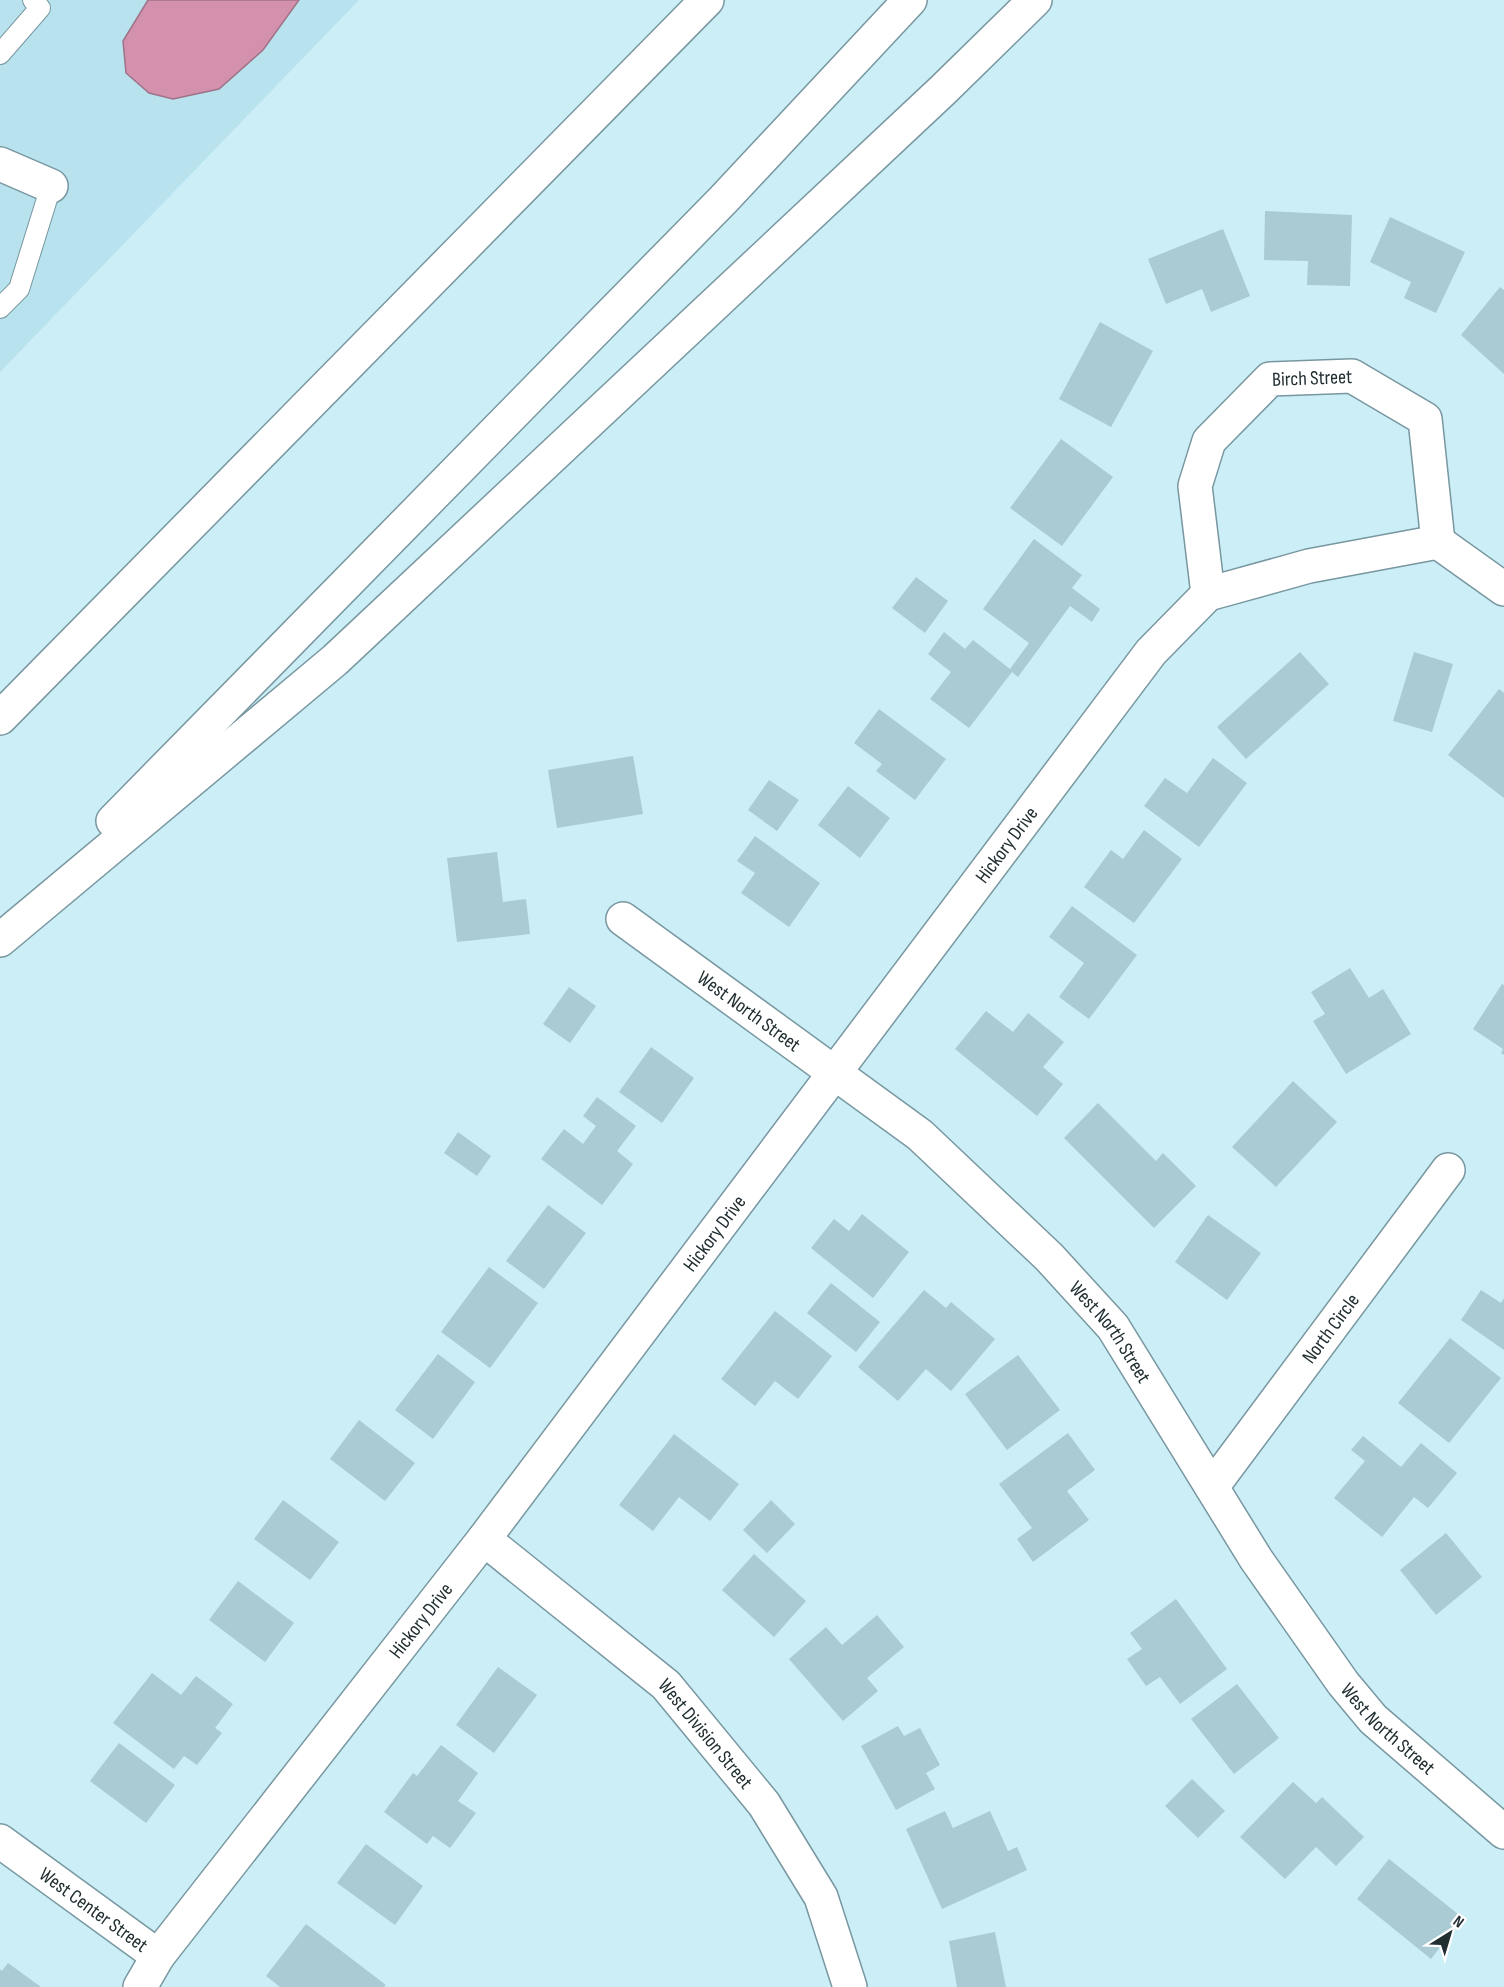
<svg xmlns="http://www.w3.org/2000/svg" width="1504" height="1987" viewBox="0 0 1504 1987" font-family="'Sofia Sans Condensed',sans-serif">
	<style>
		.built { fill: #b7e2ee }
		.water { fill: #d491ad; stroke: #9e7388; stroke-width: 1.5 }
		.building { fill: #aacbd4 }
		.lines { fill: none; stroke-linecap: round; stroke-linejoin: round }
		.service-casing { stroke: #7897a0; stroke-width: 22 }
		.minor-casing { stroke: #7897a0; stroke-width: 36 }
		.motorway-casing { stroke: #7897a0; stroke-width: 36 }
		.service { stroke: #fff; stroke-width: 20 }
		.minor { stroke: #fff; stroke-width: 33 }
		.motorway { stroke: #fff; stroke-width: 33 }
		.labels { text-anchor: middle; stroke-width: 6; stroke-linejoin: round; paint-order: stroke }
		.street-label { font-size: 20px; fill: #212e32; stroke: #fff }
	</style>
	<rect width="100%" height="100%" fill="#cceef7"/>
	<!-- built -->
	<path class="built" d="M0,0H359L0,372Z"/>
	<!-- water -->
	<path class="water" d="M148,0H299L263,50L219,89L173,99L149,93L126,73L123,41Z"/>
	<!-- building -->
	<g class="building">
		<path d="M1265,211L1352,215L1350,286L1307,285L1308,261L1264,260Z"/>
		<path d="M1390,217L1465,252L1436,313L1404,298L1411,282L1370,262Z"/>
		<path d="M1223,229L1250,296L1211,312L1202,289L1166,304L1148,259Z"/>
		<path d="M1500,287L1504,290V374L1461,335Z"/>
		<path d="M1100,322L1153,351L1111,427L1059,399Z"/>
		<path d="M1061,439L1113,477L1062,546L1010,508Z"/>
		<path d="M1034,539L1082,575L1072,588L1100,609L1092,622L1070,606L1018,677L1012,672L969,728L930,699L951,672L928,654L944,632L965,649L973,640L1010,669L1029,643L983,609Z"/>
		<path d="M916,577L948,601L925,633L892,608Z"/>
		<path d="M1300,652L1329,684L1246,759L1217,727Z"/>
		<path d="M1414,652L1453,664L1432,732L1393,721Z"/>
		<path d="M1499,689L1504,693V798L1448,755Z"/>
		<path d="M879,709L946,759L915,800L876,771L882,764L854,743Z"/>
		<path d="M633,756L643,814L557,828L548,770Z"/>
		<path d="M1213,758L1247,783L1199,847L1144,806L1165,778L1187,793Z"/>
		<path d="M769,780L799,800L777,831L748,810Z"/>
		<path d="M848,786L890,818L860,858L818,825Z"/>
		<path d="M1144,830L1182,859L1134,923L1084,887L1111,850L1123,859Z"/>
		<path d="M755,836L820,883L789,927L741,893L755,873L737,861Z"/>
		<path d="M497,852L503,902L526,899L530,934L457,942L447,858Z"/>
		<path d="M1072,906L1137,955L1089,1019L1059,997L1084,963L1049,937Z"/>
		<path d="M1350,968L1369,998L1383,989L1411,1034L1346,1074L1313,1021L1325,1014L1311,992Z"/>
		<path d="M1502,984L1504,985V1055L1501,1053L1503,1049L1473,1029Z"/>
		<path d="M569,987L596,1006L570,1043L543,1024Z"/>
		<path d="M986,1011L1013,1032L1028,1013L1064,1042L1043,1067L1063,1084L1037,1116L955,1049Z"/>
		<path d="M651,1047L694,1078L662,1123L619,1092Z"/>
		<path d="M1293,1081L1337,1122L1276,1187L1232,1147Z"/>
		<path d="M597,1097L636,1126L617,1151L633,1164L602,1205L541,1159L564,1129L583,1144L596,1126L583,1116Z"/>
		<path d="M1098,1103L1156,1161L1163,1153L1196,1186L1154,1228L1064,1138Z"/>
		<path d="M458,1132L491,1156L477,1176L444,1153Z"/>
		<path d="M548,1205L586,1233L544,1289L506,1261Z"/>
		<path d="M862,1214L909,1252L873,1298L811,1248L834,1219L849,1231Z"/>
		<path d="M1208,1215L1261,1253L1227,1300L1175,1262Z"/>
		<path d="M489,1267L538,1303L490,1368L441,1332Z"/>
		<path d="M831,1283L880,1322L856,1352L807,1313Z"/>
		<path d="M924,1290L946,1308L951,1302L995,1339L951,1391L926,1369L898,1401L858,1367Z"/>
		<path d="M1481,1290L1501,1303L1504,1298V1350L1461,1320Z"/>
		<path d="M775,1311L832,1356L798,1399L775,1381L755,1406L721,1379Z"/>
		<path d="M1450,1338L1501,1378L1449,1443L1398,1403Z"/>
		<path d="M438,1354L475,1382L433,1439L395,1410Z"/>
		<path d="M1018,1355L1060,1410L1007,1450L965,1394Z"/>
		<path d="M359,1420L415,1463L385,1501L330,1459Z"/>
		<path d="M1068,1433L1095,1470L1067,1491L1089,1520L1033,1562L1017,1539L1032,1528L999,1484Z"/>
		<path d="M674,1434L739,1484L710,1521L679,1497L653,1531L619,1505Z"/>
		<path d="M1363,1436L1401,1467L1421,1443L1457,1473L1428,1508L1414,1497L1382,1537L1334,1498L1365,1461L1351,1450Z"/>
		<path d="M283,1500L339,1542L310,1580L254,1539Z"/>
		<path d="M771,1500L795,1524L767,1553L743,1530Z"/>
		<path d="M1446,1533L1482,1577L1436,1615L1400,1570Z"/>
		<path d="M754,1554L806,1601L774,1637L722,1590Z"/>
		<path d="M238,1581L294,1623L265,1662L209,1620Z"/>
		<path d="M1176,1599L1227,1669L1180,1704L1160,1677L1146,1686L1127,1659L1142,1649L1130,1633Z"/>
		<path d="M877,1615L904,1647L867,1678L878,1691L843,1721L789,1659L826,1627L842,1645Z"/>
		<path d="M498,1667L537,1695L494,1753L456,1725Z"/>
		<path d="M152,1673L181,1695L196,1676L233,1704L215,1728L222,1733L197,1765L184,1756L174,1769L113,1723Z"/>
		<path d="M1237,1684L1279,1738L1234,1774L1191,1719Z"/>
		<path d="M898,1726L904,1736L920,1728L940,1765L926,1773L935,1789L896,1810L861,1746Z"/>
		<path d="M119,1743L175,1785L146,1823L90,1781Z"/>
		<path d="M441,1745L478,1773L458,1801L476,1813L450,1848L433,1836L427,1844L384,1812L413,1773L417,1776Z"/>
		<path d="M1192,1779L1225,1811L1198,1838L1165,1806Z"/>
		<path d="M1293,1782L1316,1803L1322,1797L1364,1837L1336,1866L1316,1847L1285,1879L1240,1837Z"/>
		<path d="M945,1811L953,1828L990,1811L1008,1851L1017,1847L1027,1870L942,1909L906,1829Z"/>
		<path d="M366,1844L423,1886L395,1925L337,1883Z"/>
		<path d="M1389,1859L1463,1918L1431,1959L1357,1899Z"/>
		<path d="M306,1924L386,1985L384,1987H280L266,1976Z"/>
		<path d="M995,1932L1006,1987H957L949,1941Z"/>
		<path d="M8,1963L41,1987H0V1969L2,1971Z"/>
	</g>
	<g class="lines">
		<defs>
			<g id="service">
				<path d="M0,54L40,8L33,0"/>
				<path d="M0,308L19,289L51,186"/>
			</g>
			<g id="minor">
				<path d="M0,164L51,186"/>
				<path id="s1" d="M1208,594L1195,486L1209,441L1270,379L1352,376L1425,419L1438,542"/>
				<path id="s2" d="M623,919L920,1135L1049,1257L1113,1327L1256,1559L1343,1683L1373,1719L1504,1832"/>
				<path id="s3" d="M1212,1487L1448,1170"/>
				<path id="s4" d="M484,1539L666,1685L764,1804L821,1897L850,1987"/>
				<path id="s5" d="M0,1841L158,1956"/>
				<path id="s6" d="M140,1987L158,1956L484,1539L1151,652L1208,594L1309,566L1438,542L1504,589"/>
			</g>
			<g id="motorway">
				<path d="M0,718L707,0"/>
				<path d="M113,821L723,200L910,0"/>
				<path d="M0,940L335,660L943,90L1035,0"/>
			</g>
		</defs>
		<!-- service casing -->
		<use href="#service" class="service-casing"/>
		<!-- minor casing -->
		<use href="#minor" class="minor-casing"/>
		<!-- motorway casing -->
		<use href="#motorway" class="motorway-casing"/>
		<!-- service -->
		<use href="#service" class="service"/>
		<!-- minor -->
		<use href="#minor" class="minor"/>
		<!-- motorway -->
		<use href="#motorway" class="motorway"/>
	</g>
	<g class="labels">
		<!-- street labels -->
		<g class="street-label">
			<text dy="7" stroke="none"><textPath href="#s1" startOffset="285">Birch Street</textPath></text>
			<text dy="7" stroke="none"><textPath href="#s6" startOffset="1434">Hickory Drive</textPath></text>
			<text dy="7" stroke="none"><textPath href="#s2" startOffset="156">West North Street</textPath></text>
			<text dy="7" stroke="none"><textPath href="#s6" startOffset="948">Hickory Drive</textPath></text>
			<text dy="7" stroke="none"><textPath href="#s3" startOffset="198">North Circle</textPath></text>
			<text dy="7" stroke="none"><textPath href="#s2" startOffset="642">West North Street</textPath></text>
			<text dy="7" stroke="none"><textPath href="#s6" startOffset="462">Hickory Drive</textPath></text>
			<text dy="7" stroke="none"><textPath href="#s2" startOffset="1128">West North Street</textPath></text>
			<text dy="7" stroke="none"><textPath href="#s4" startOffset="296">West Division Street</textPath></text>
			<text dy="7" stroke="none"><textPath href="#s5" startOffset="116">West Center Street</textPath></text>
		</g>
	</g>
	<!-- north arrow -->
	<g transform="translate(1450 1933) rotate(37)" stroke="#ffffff" stroke-width="4.5" paint-order="stroke">
	<path d="M0-4.5L10 22L0 15L-10 22Z" fill="#212e32"/>
	<text y="-9" font-size="16" font-weight="bold" text-anchor="middle" fill="#212e32">N</text>
	</g>
</svg>
